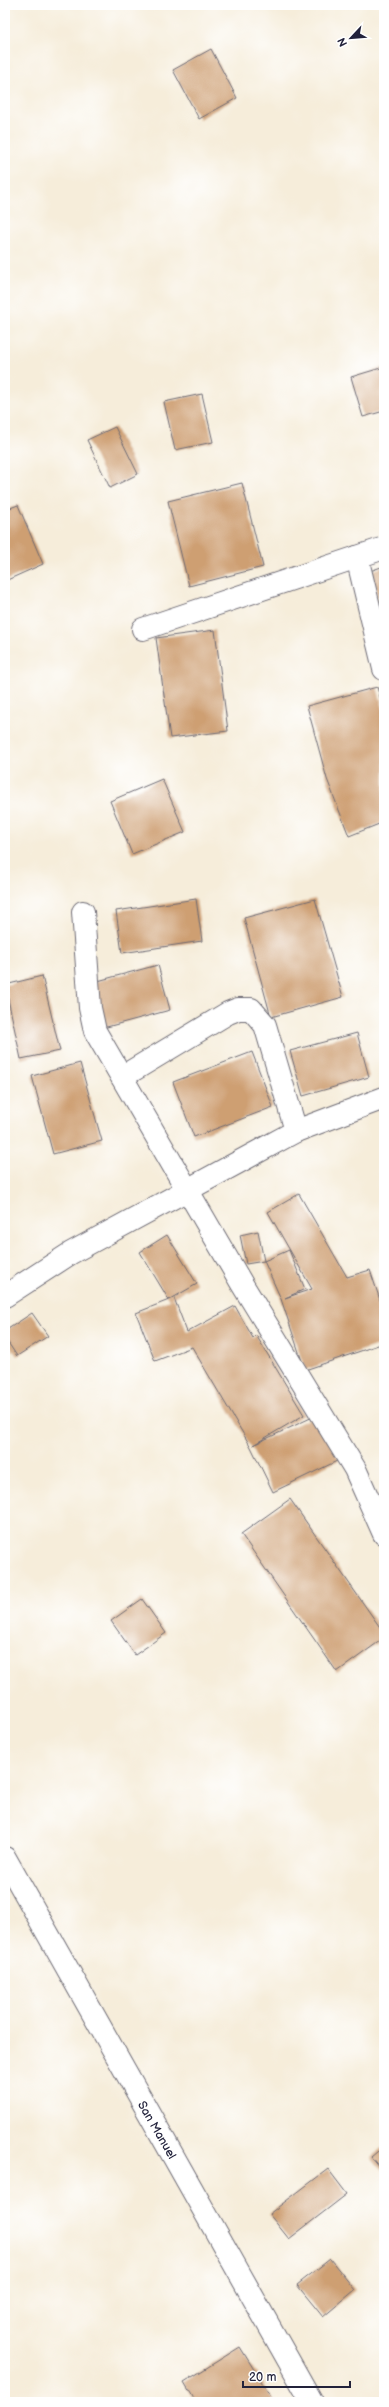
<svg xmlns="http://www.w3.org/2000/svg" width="389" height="2407" viewBox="0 0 389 2407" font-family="'Balsamiq Sans',sans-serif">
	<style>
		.building { fill: #ce9f72 }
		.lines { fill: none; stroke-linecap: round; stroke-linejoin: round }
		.minor-casing { stroke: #6c6973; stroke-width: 24 }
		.minor { stroke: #fff; stroke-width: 22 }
		.labels { text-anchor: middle; stroke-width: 4; stroke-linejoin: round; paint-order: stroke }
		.street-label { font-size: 12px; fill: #22223b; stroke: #fff }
	</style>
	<rect width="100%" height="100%" fill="#fff"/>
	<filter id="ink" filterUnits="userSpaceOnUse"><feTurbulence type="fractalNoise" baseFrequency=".025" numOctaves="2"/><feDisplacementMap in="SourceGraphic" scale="8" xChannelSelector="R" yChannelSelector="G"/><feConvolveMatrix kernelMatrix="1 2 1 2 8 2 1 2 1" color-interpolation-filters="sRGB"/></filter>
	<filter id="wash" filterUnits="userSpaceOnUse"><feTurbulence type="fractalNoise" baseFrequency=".012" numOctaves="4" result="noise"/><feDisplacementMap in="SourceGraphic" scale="16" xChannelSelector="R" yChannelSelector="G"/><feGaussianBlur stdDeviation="0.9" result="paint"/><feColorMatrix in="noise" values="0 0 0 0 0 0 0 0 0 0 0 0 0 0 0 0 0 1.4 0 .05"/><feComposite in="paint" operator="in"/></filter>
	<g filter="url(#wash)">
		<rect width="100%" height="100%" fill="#f6edda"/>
		<g id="blocks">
			<!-- building -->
			<g class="building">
				<path d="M211,49L237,98L199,119L173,70Z"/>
				<path d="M384,367V411L363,417L351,377Z"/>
				<path d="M202,394L213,442L175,450L164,402Z"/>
				<path d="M115,427L138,474L110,488L87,440Z"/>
				<path d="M242,483L263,567L189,586L168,501Z"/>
				<path d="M18,505L43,564L5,581V510Z"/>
				<path d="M384,566V617L370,571Z"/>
				<path d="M215,630L228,731L170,738L156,638Z"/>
				<path d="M377,687L384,711V822L349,836L327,779L307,706Z"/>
				<path d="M162,779L185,832L132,854L110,801Z"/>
				<path d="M196,899L202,941L122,953L116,911Z"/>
				<path d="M315,899L343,997L271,1017L244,918Z"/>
				<path d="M158,965L170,1010L103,1028L90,983Z"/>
				<path d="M42,976L60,1051L21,1059L5,985Z"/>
				<path d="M357,1033L369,1077L303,1096L290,1051Z"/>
				<path d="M252,1052L273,1107L194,1137L173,1082Z"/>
				<path d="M80,1063L102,1141L53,1154L32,1076Z"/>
				<path d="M299,1194L347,1277L370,1270L384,1312V1343L305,1370L281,1299L264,1261L289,1250L305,1289L285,1298L312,1289L268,1212Z"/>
				<path d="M258,1231L264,1261L246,1264L240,1235Z"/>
				<path d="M167,1235L197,1284L169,1300L140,1252Z"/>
				<path d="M174,1298L187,1332L235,1306L253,1338L256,1335L304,1415L253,1445L317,1415L339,1460L273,1492L251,1447L192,1347L155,1361L136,1313Z"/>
				<path d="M32,1313L48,1336L17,1356L5,1338V1331Z"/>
				<path d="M290,1499L384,1633V1638L337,1672L241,1534Z"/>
				<path d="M142,1599L166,1633L135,1655L111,1621Z"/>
				<path d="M384,2146V2173L371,2157Z"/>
				<path d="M328,2169L347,2194L289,2239L269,2214Z"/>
				<path d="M330,2259L355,2290L323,2317L297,2285Z"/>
				<path d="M240,2347L274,2402H196L184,2382Z"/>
			</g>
		</g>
	</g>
	<g filter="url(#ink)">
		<use href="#blocks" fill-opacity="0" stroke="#6c6973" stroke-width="1"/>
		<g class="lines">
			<defs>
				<g id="minor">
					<path d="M357,557L384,669"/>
					<path d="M143,629L384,548"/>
					<path d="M83,912L90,1008L95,1031L242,1284L355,1469L384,1534"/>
					<path d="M122,1077L228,1013L238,1009H251L265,1025L296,1131"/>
					<path d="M5,1296L71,1253L296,1131L384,1098"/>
					<path d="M5,1858L312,2402"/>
				</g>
			</defs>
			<!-- minor casing -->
			<use href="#minor" class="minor-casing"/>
			<!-- minor -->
			<use href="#minor" class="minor"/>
		</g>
	</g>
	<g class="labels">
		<!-- street labels -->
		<g class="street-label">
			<text transform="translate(157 2130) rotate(60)" y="4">San Manuel</text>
		</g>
	</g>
	<!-- margin -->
	<rect width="389" height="2407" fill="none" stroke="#fff" stroke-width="20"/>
	<!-- north arrow -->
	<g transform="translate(351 38) rotate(244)" stroke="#ffffff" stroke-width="3" paint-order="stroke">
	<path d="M0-3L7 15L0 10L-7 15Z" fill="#22223b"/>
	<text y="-6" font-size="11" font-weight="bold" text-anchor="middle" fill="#22223b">N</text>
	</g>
	<!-- scale -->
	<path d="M243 2381v6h107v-6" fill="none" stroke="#22223b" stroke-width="2"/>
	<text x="249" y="2381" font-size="12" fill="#22223b" stroke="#ffffff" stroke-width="3" paint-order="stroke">20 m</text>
</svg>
